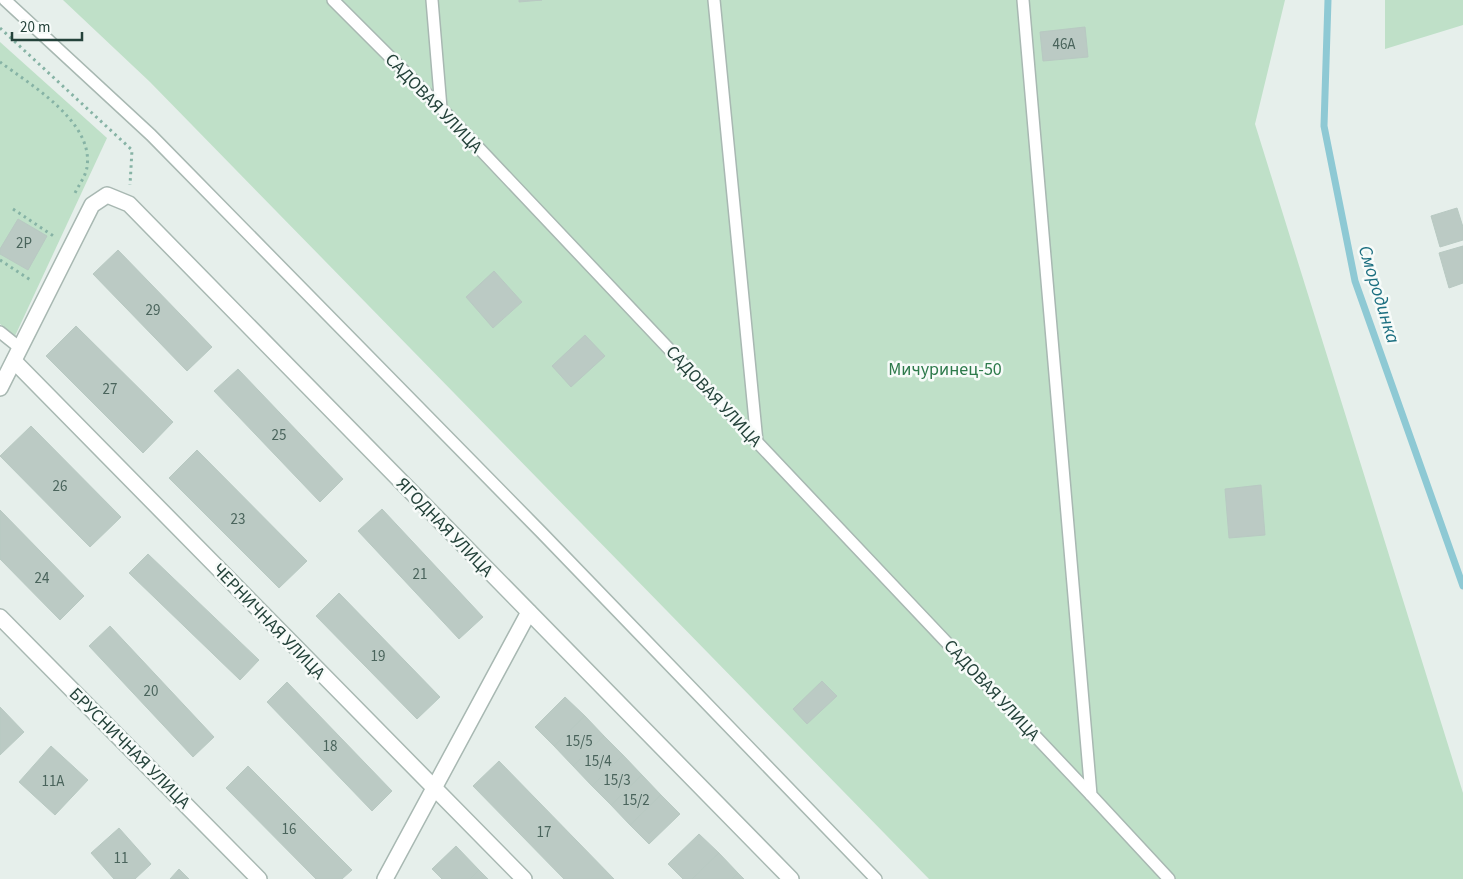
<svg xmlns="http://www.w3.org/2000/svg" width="1463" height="879" viewBox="0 0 1463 879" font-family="'Source Sans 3',sans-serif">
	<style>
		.green { fill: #bfe0c8 }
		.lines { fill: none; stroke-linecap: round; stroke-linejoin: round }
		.stream { stroke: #8ec9d4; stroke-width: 7 }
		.building { fill: #bbcac4; stroke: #b8c9c2 }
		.lane-casing { stroke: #a8b8b2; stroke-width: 14 }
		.street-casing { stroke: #a8b8b2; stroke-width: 18 }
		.path { stroke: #86b3a5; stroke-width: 3; stroke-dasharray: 2.5 4; stroke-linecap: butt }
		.lane { stroke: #fff; stroke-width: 11 }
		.street { stroke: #fff; stroke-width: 15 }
		.labels { text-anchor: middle; stroke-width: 5; stroke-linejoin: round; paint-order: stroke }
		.number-label { font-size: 15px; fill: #4a645c }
		.street-label { font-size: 18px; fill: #24423a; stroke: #f7fbf9 }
		.park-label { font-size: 18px; fill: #2d7a4b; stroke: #f7fbf9 }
		.water-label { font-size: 19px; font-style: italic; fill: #1c6f80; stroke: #f7fbf9 }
	</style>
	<rect width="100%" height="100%" fill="#e6efeb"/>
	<!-- green -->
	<g class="green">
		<path d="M63,0H1285L1255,124L1463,793V879H929L150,82Z"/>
		<path d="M1385,0H1463V25L1385,49Z"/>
		<path d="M0,42L107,138L15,336L0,324Z"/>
	</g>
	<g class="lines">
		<!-- stream -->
		<path class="stream" d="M1328,0L1324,126L1355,281L1463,586"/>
	</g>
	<!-- building -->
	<g class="building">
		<path d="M519,0H542L519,2Z"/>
		<path d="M1085,27L1088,57L1043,61L1040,32Z"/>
		<path d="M1457,208L1463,227V240L1440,247L1431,216Z"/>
		<path d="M18,219L47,236L28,270L0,254V249Z"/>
		<path d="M1463,246V283L1449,288L1439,253Z"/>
		<path d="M118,250L212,347L187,371L93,274Z"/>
		<path d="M494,271L522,302L493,328L466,297Z"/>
		<path d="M76,326L173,422L143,453L46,356Z"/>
		<path d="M585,335L605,356L571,387L552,366Z"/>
		<path d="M238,369L343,479L320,502L214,391Z"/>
		<path d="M31,426L121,517L90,547L0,456Z"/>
		<path d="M197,450L307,561L279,588L169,478Z"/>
		<path d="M1261,485L1265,535L1229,538L1225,489Z"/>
		<path d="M382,509L483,617L459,639L358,531Z"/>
		<path d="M0,510L84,596L60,620L0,559Z"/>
		<path d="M148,554L259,660L240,680L129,573Z"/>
		<path d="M339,593L440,697L417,719L316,616Z"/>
		<path d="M110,626L214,737L193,757L89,646Z"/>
		<path d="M822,681L837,696L807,724L793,709Z"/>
		<path d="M287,682L392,791L372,811L267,702Z"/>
		<path d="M565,697L585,716L554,746L535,727Z"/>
		<path d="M0,707L24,732L0,755Z"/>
		<path d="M585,716L604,736L573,766L554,746Z"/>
		<path d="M604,736L623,755L592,786L573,766Z"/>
		<path d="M51,746L88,780L55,815L19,782Z"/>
		<path d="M623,755L642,775L611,805L592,786Z"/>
		<path d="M499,761L614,879H564L473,786Z"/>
		<path d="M248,766L352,870L342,879H316L226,788Z"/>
		<path d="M642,775L661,795L630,825L611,805Z"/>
		<path d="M661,795L680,814L649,844L630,825Z"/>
		<path d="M119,828L151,864L135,879H114L91,853Z"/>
		<path d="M699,834L719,853L692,879H683L668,864Z"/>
		<path d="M456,846L479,870L470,879H442L432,869Z"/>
		<path d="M719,853L738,873L732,879H692Z"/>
		<path d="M179,869L189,879H170Z"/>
		<path d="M479,870L488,879H470Z"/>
		<path d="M738,873L744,879H732Z"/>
	</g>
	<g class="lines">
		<defs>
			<g id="lane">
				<path d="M5,0L151,135L542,533L876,879"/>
				<path d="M333,0L441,108L1091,795"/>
				<path d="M432,0L441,108"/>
				<path d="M714,0L757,442"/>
				<path d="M1023,0L1091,795L1169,879"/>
				<path d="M0,332L20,348"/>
			</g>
			<g id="street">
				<path d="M14,361L524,879"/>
				<path d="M0,388L92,205L107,195L129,204L791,879"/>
				<path d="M0,617L259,879"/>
				<path d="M385,879L529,612"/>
			</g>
		</defs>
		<!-- lane casing -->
		<use href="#lane" class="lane-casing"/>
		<!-- street casing -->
		<use href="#street" class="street-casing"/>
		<!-- path -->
		<g class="path">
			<path d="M0,28L132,150L130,185"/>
			<path d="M0,62C31,85 94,122 87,167C86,176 78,186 74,195"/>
			<path d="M13,209L55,237"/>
			<path d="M0,260L32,281"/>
		</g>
		<!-- lane -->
		<use href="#lane" class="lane"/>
		<!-- street -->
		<use href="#street" class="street"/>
	</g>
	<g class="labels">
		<!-- number labels -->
		<g class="number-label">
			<text x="1064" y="49">46А</text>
			<text x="24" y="248">2Р</text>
			<text x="153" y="315">29</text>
			<text x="110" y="394">27</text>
			<text x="279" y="440">25</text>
			<text x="60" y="491">26</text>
			<text x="238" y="524">23</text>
			<text x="420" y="579">21</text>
			<text x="42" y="583">24</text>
			<text x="378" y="661">19</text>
			<text x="151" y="696">20</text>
			<text x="579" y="746">15/5</text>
			<text x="330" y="751">18</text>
			<text x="598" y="766">15/4</text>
			<text x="617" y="785">15/3</text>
			<text x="53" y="786">11А</text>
			<text x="636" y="805">15/2</text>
			<text x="289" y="834">16</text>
			<text x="544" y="837">17</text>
			<text x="121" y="863">11</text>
		</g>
		<!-- street labels -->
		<g class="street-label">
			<text transform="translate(434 103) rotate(46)" y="6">САДОВАЯ УЛИЦА</text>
			<text transform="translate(714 396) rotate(47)" y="6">САДОВАЯ УЛИЦА</text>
			<text transform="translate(445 527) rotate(46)" y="6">ЯГОДНАЯ УЛИЦА</text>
			<text transform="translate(269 621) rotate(46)" y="6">ЧЕРНИЧНАЯ УЛИЦА</text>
			<text transform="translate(992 690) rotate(47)" y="6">САДОВАЯ УЛИЦА</text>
			<text transform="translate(130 748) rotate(45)" y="6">БРУСНИЧНАЯ УЛИЦА</text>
		</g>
		<!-- park labels -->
		<g class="park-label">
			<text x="945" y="375">Мичуринец-50</text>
		</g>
		<!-- water labels -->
		<g class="water-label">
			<text transform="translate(1380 294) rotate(73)" y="7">Смородинка</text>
		</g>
	</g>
	<!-- scale -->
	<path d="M12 32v8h70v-8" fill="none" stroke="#24423a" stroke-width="2.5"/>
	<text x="20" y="32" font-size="15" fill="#24423a" stroke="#f7fbf9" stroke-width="4" paint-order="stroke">20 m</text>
</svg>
